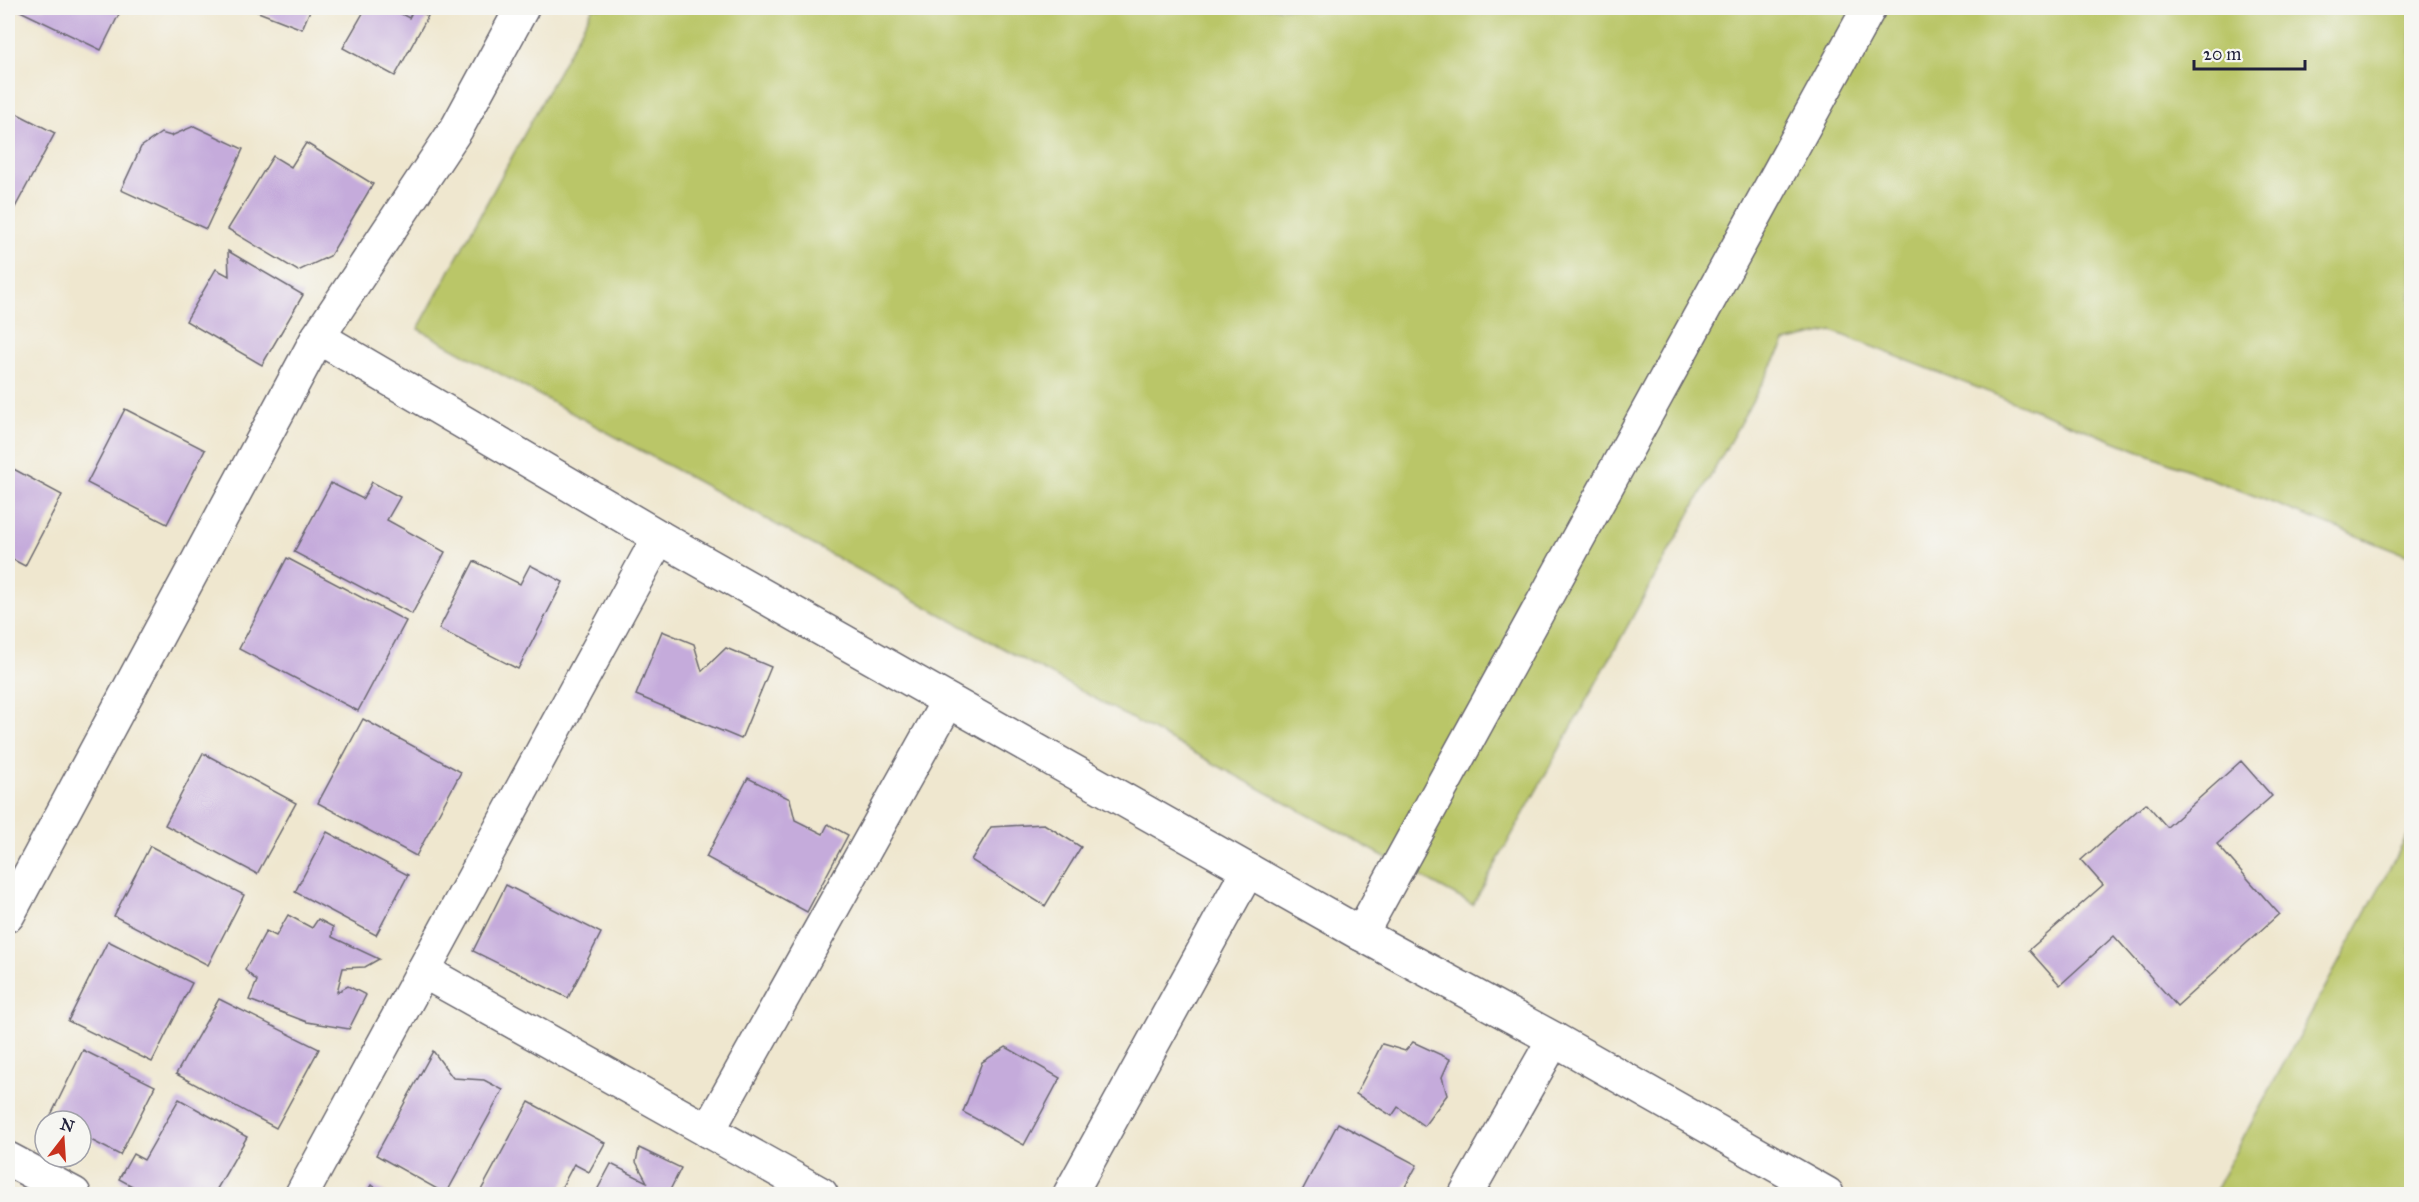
<svg xmlns="http://www.w3.org/2000/svg" width="2419" height="1202" viewBox="0 0 2419 1202" font-family="'IM FELL Great Primer',serif">
	<style>
		.green { fill: #bac668; stroke: #6e7452; stroke-width: 1.5 }
		.building { fill: #c5abdb }
		.lines { fill: none; stroke-linecap: round; stroke-linejoin: round }
		.street-casing { stroke: #6a676f; stroke-width: 36 }
		.street { stroke: #fff; stroke-width: 33 }
	</style>
	<rect width="100%" height="100%" fill="#f6f6f2"/>
	<filter id="ink" filterUnits="userSpaceOnUse"><feTurbulence type="fractalNoise" baseFrequency=".0167" numOctaves="2"/><feDisplacementMap in="SourceGraphic" scale="12" xChannelSelector="R" yChannelSelector="G"/><feConvolveMatrix kernelMatrix="1 2 1 2 8 2 1 2 1" color-interpolation-filters="sRGB"/></filter>
	<filter id="wash" filterUnits="userSpaceOnUse"><feTurbulence type="fractalNoise" baseFrequency=".008" numOctaves="4" result="noise"/><feDisplacementMap in="SourceGraphic" scale="24" xChannelSelector="R" yChannelSelector="G"/><feGaussianBlur stdDeviation="1.35" result="paint"/><feColorMatrix in="noise" values="0 0 0 0 0 0 0 0 0 0 0 0 0 0 0 0 0 1.4 0 .05"/><feComposite in="paint" operator="in"/></filter>
	<g filter="url(#wash)">
		<rect width="100%" height="100%" fill="#efe7cf"/>
		<!-- green -->
		<g class="green">
			<path d="M593,8H2411V557L1832,331L1785,342L1473,905L418,329Z"/>
			<path d="M2411,829V1194H2213Z"/>
		</g>
		<g id="blocks">
			<!-- building -->
			<g class="building">
				<path d="M22,8H122L101,50L20,11Z"/>
				<path d="M248,8H311L302,29Z"/>
				<path d="M366,8H390L409,18L414,8L428,16L395,76L343,48Z"/>
				<path d="M8,109L55,133L12,213L8,211Z"/>
				<path d="M194,126L243,149L206,229L121,190L141,147L161,133L171,136Z"/>
				<path d="M306,143L373,184L330,256L298,271L228,229L273,156L291,167Z"/>
				<path d="M228,251L303,295L262,365L186,321L216,269L229,276Z"/>
				<path d="M125,409L205,450L167,524L87,483Z"/>
				<path d="M8,466L62,495L25,566L8,557Z"/>
				<path d="M372,482L400,497L387,520L445,552L412,614L294,552L331,483L363,499Z"/>
				<path d="M287,558L406,621L358,711L239,649Z"/>
				<path d="M474,561L520,584L530,565L563,582L518,669L439,629Z"/>
				<path d="M662,631L694,644L702,671L726,648L771,667L741,739L636,695Z"/>
				<path d="M363,719L461,772L416,856L318,803Z"/>
				<path d="M203,753L296,803L257,874L165,825Z"/>
				<path d="M2241,761L2272,796L2217,844L2279,914L2177,1006L2114,936L2060,985L2029,950L2103,885L2081,860L2146,803L2167,827Z"/>
				<path d="M748,778L790,799L795,820L823,834L828,824L848,835L807,912L706,857Z"/>
				<path d="M1044,824L1081,847L1045,906L971,860L991,827Z"/>
				<path d="M327,832L408,875L376,935L295,892Z"/>
				<path d="M150,846L244,895L208,965L114,916Z"/>
				<path d="M506,885L601,933L568,998L473,951Z"/>
				<path d="M288,915L312,928L318,919L333,927L332,937L379,959L365,967L343,968L337,992L348,986L366,995L349,1029L307,1022L249,1000L257,981L245,970L266,931L276,936Z"/>
				<path d="M108,941L192,983L152,1062L68,1021Z"/>
				<path d="M219,999L319,1049L276,1128L176,1074Z"/>
				<path d="M1413,1042L1450,1059L1442,1077L1447,1095L1424,1126L1398,1107L1392,1116L1356,1094L1382,1044L1405,1051Z"/>
				<path d="M1006,1047L1060,1078L1024,1145L963,1112L982,1062Z"/>
				<path d="M83,1050L155,1086L120,1155L81,1135V1121L49,1119Z"/>
				<path d="M433,1051L453,1078L484,1080L503,1090L446,1194L376,1155Z"/>
				<path d="M179,1099L247,1137L214,1194H147L119,1179L133,1154L144,1160Z"/>
				<path d="M529,1102L605,1143L589,1172L574,1164L558,1194H479Z"/>
				<path d="M1338,1123L1417,1165L1401,1194H1308L1302,1191Z"/>
				<path d="M639,1148L681,1168L668,1194H595L611,1164L647,1182L636,1162Z"/>
				<path d="M371,1185L388,1194H366Z"/>
			</g>
		</g>
	</g>
	<g filter="url(#ink)">
		<use href="#blocks" fill-opacity="0" stroke="#6a676f" stroke-width="1.5"/>
		<g class="lines">
			<defs>
				<g id="street">
					<path d="M318,337L659,537L1361,934L1554,1039L1827,1194"/>
					<path d="M8,915L318,337L457,128L522,8"/>
					<path d="M1361,934L1869,8"/>
					<path d="M423,971L821,1194"/>
					<path d="M708,1131L948,701"/>
					<path d="M8,1159L74,1194"/>
					<path d="M302,1194L659,537"/>
					<path d="M1070,1194L1248,870"/>
					<path d="M1466,1194L1554,1039"/>
				</g>
			</defs>
			<!-- street casing -->
			<use href="#street" class="street-casing"/>
			<!-- street -->
			<use href="#street" class="street"/>
		</g>
	</g>
	<!-- margin -->
	<rect width="2419" height="1202" fill="none" stroke="#f6f6f2" stroke-width="30"/>
	<!-- north arrow -->
	<g transform="translate(63 1139) rotate(17)"><circle r="28" fill="#f6f6f2" stroke="#a1a1a9" stroke-width="1.5"/>
	<path d="M0-4.5L10 22L0 15L-10 22Z" fill="#c8321e"/>
	<text y="-9" font-size="16" font-weight="bold" text-anchor="middle" fill="#22223b">N</text>
	</g>
	<!-- scale -->
	<path d="M2194 60v9h111v-9" fill="none" stroke="#22223b" stroke-width="3"/>
	<text x="2203" y="60" font-size="18" fill="#22223b" stroke="#f6f6f2" stroke-width="4.5" paint-order="stroke">20 m</text>
</svg>
